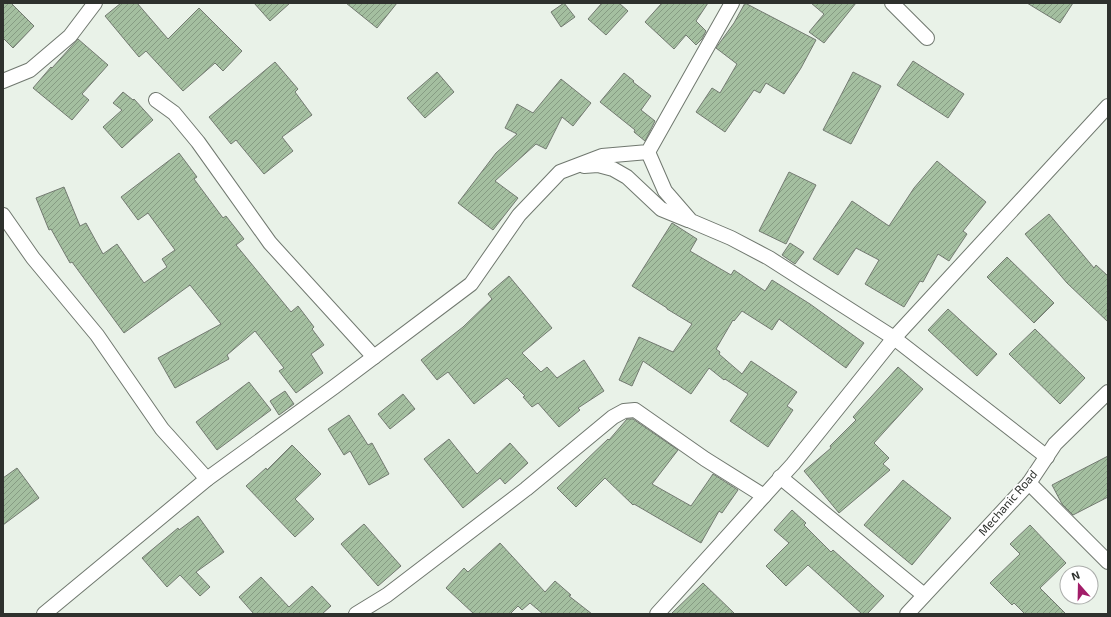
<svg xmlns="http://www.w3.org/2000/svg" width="1111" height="617" viewBox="0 0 1111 617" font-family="'Exo 2',sans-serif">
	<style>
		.building { fill: url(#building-hatch); stroke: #737a71 }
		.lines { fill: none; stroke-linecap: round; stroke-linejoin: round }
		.street-casing { stroke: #70786f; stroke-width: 16 }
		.street { stroke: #fff; stroke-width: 14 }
		.labels { text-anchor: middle; stroke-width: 3.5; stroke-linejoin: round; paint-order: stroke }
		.street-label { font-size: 12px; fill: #2e312d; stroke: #fff }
	</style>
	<defs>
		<pattern id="building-hatch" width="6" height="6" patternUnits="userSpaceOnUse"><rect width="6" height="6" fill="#a4bfa0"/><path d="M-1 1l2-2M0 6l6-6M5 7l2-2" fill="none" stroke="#869c83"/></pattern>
	</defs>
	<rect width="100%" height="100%" fill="#e9f2e8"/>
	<!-- building -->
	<g class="building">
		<path d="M3,3H11L34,26L13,48L3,38Z"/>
		<path d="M121,3H137L168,39L199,8L242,51L223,71L215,63L183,91L146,51L139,57L105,16Z"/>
		<path d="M254,3H290L270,21Z"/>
		<path d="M346,3H397L377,28Z"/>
		<path d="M564,3L575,17L561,27L551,12Z"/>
		<path d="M602,3H619L628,11L606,35L588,19Z"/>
		<path d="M662,3H708L696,21L706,31L702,39L696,45L686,35L674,49L645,22Z"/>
		<path d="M745,3L816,40L801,68L784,94L766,83L760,93L754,90L725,132L696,112L712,88L720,93L737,64L716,48L734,23Z"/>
		<path d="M811,3H856L824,43L809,32L824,14Z"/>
		<path d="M1027,3H1073L1060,23Z"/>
		<path d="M78,39L108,65L82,94L89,100L72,120L33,88L51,67L52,68Z"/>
		<path d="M913,61L964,94L948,118L897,85Z"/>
		<path d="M275,62L298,89L295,92L312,115L282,137L293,151L264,174L236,140L231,144L209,117Z"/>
		<path d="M437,72L454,92L425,118L407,98Z"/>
		<path d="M853,72L881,86L851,144L823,130Z"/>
		<path d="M624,73L634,81L633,82L651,96L641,110L655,121L645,141L634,132L635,130L600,102Z"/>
		<path d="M561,79L591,103L573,126L562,117L546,149L536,144L495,181L518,198L493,230L458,203L496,153L517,134L505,128L517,104L533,113Z"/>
		<path d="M123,92L133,100L134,99L153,120L122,148L103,127L122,110L113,103Z"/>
		<path d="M179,153L197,177L194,179L223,218L226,216L244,239L236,245L291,312L298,306L314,327L312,329L324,345L311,354L323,373L296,393L279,371L284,368L255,331L227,355L229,359L175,388L158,358L221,324L190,285L124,333L72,262L70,263L51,229L49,230L36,198L64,187L80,226L86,223L103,254L117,244L144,283L167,267L162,259L175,250L148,213L138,220L121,197Z"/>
		<path d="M937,161L986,202L963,231L967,234L949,261L938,254L923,282L920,281L904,307L865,284L879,260L856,248L838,275L813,259L852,201L889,226L914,188Z"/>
		<path d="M789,172L816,185L786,244L759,231Z"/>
		<path d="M1049,214L1094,268L1096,265L1108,276V322L1067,283L1025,234Z"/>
		<path d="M672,223L697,239L690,251L731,275L734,270L765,291L772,280L810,304L864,343L846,368L779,319L772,330L742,311L734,321L733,320L716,349L720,352L719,354L742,374L751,361L797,392L787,406L793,410L768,447L730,421L748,394L725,379L724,380L709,368L691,394L643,361L632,386L619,380L639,337L673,352L692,324L667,309V308L632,286Z"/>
		<path d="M790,243L804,252L795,264L782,255Z"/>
		<path d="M1007,257L1054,303L1034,323L987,277Z"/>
		<path d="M509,276L552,328L522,353L541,372L547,367L557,378L584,360L604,391L578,408L580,410L559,427L538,403L532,407L523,397L525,396L507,378L474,404L448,372L437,380L421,360L463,327L492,299L488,294Z"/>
		<path d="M948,309L997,354L977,376L928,330Z"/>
		<path d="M1035,329L1085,378L1060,404L1009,354Z"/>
		<path d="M898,367L923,389L874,443L889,458L883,464L890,470L839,513L804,471L831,448L830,446L856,420L853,417Z"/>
		<path d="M249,382L271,410L217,450L196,422Z"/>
		<path d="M285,391L294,404L279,415L270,401Z"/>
		<path d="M403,394L415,409L390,429L378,414Z"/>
		<path d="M349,415L368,445L372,443L389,474L369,485L350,451L344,455L328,429Z"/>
		<path d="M627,419H633L678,450L652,484L691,506L713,474L738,490L722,513L719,511L701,543L634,504L633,505L605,478L576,507L557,488L608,439L609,440Z"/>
		<path d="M449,439L477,474L510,443L528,463L505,484L500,478L463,508L424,459Z"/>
		<path d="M292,445L321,474L295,499L314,519L295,537L246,486L266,468L267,470Z"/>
		<path d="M1108,456V497L1073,515L1062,504L1052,485Z"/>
		<path d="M17,468L39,498L3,525V478Z"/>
		<path d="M903,480L951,518L912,565L864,525Z"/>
		<path d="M792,510L806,523L804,525L831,552L833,550L884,596L867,614H862L808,565L786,586L766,566L789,543L774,530Z"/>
		<path d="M198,516L224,552L196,572L210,587L200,596L180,575L167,587L142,558L178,528L179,530Z"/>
		<path d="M364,524L401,566L378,586L341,544Z"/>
		<path d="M1030,525L1066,563L1040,588L1066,614H1025L1014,603L1012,605L990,583L1020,554L1010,544Z"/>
		<path d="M500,543L545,592L555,581L571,595L569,596L592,614H543L530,603L522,610L518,606L510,614H474L446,588L464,568L468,572Z"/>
		<path d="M261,577L289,607L312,586L331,606L322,614H254L239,597Z"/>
		<path d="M703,583L735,614H671Z"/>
	</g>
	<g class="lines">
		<defs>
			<g id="street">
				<path d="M892,3L927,38"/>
				<path d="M3,81L30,70L70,36L95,3"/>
				<path d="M156,100L174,113L198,142L270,243L374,357"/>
				<path d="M648,152L665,191L691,221L731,238L769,258L894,338L1047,457"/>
				<path d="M584,166L598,165L613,169L627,177L661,209L688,220"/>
				<path d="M3,215L33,258L97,335L162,429L207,479"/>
				<path d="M780,477L924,595"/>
				<path d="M1029,483L1108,562"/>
				<path d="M44,614L207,479L334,387L471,284L519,215L560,172L602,156L648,152L732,3"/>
				<path d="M356,614L387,595L526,489L613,417L624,411L635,410L705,459L764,496"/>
				<path d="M657,614L793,464L894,338L1108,106"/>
				<path d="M907,614L1029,483L1055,444L1108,392"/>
			</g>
		</defs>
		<!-- street casing -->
		<use href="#street" class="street-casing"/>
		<!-- street -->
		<use href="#street" class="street"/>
	</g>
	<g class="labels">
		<!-- street labels -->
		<g class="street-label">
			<text transform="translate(1008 503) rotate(-49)" y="4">Mechanic Road</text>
		</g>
	</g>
	<!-- border -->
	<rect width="1111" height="617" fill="none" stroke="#2e312d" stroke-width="8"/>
	<!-- north arrow -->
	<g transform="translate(1079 585) rotate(340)"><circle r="19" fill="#ffffff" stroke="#abadab"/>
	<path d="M0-3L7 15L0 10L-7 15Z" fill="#a21d69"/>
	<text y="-6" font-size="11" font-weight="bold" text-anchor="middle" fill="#2e312d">N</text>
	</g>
</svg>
